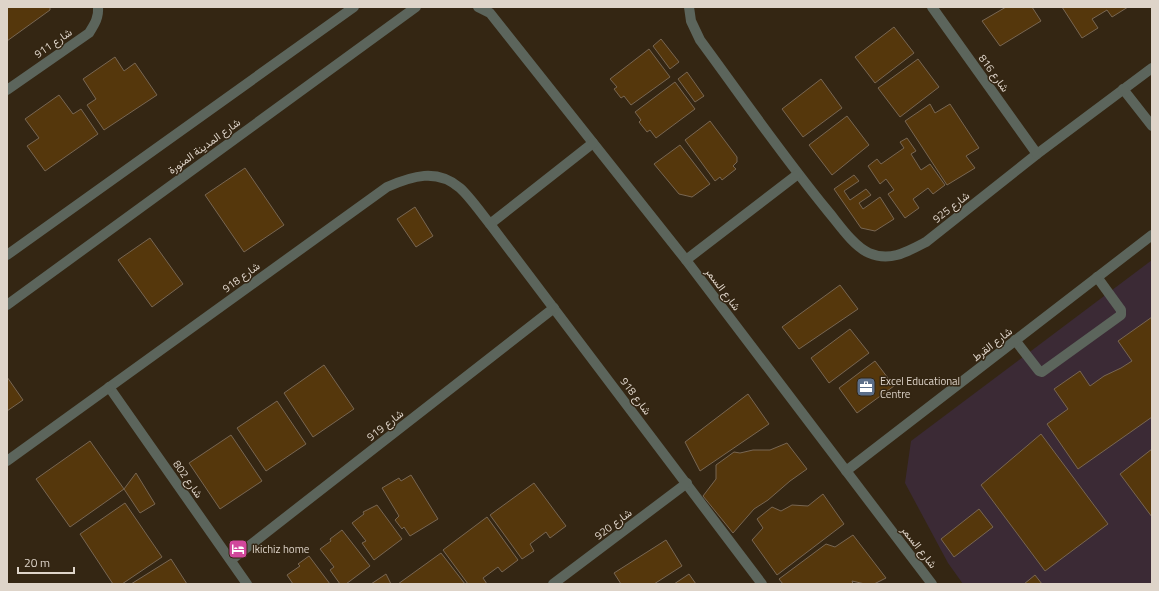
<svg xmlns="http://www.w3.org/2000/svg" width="1159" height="591" viewBox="0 0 1159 591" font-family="'Titillium Web',Vazirmatn,sans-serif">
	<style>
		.education { fill: #3b2a35 }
		.building { fill: #55370c; stroke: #786652 }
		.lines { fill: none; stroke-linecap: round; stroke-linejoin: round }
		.service { stroke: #5c655c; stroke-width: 10 }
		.minor { stroke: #5c655c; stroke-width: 10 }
		.tertiary { stroke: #5c655c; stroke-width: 10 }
		.labels { text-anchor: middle; stroke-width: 3; stroke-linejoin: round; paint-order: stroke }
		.street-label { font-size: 11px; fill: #ded4c9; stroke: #342613 }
		.poi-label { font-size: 11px; fill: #ded4c9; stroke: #342613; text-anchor: start }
	</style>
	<rect width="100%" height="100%" fill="#342613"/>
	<!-- education -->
	<path class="education" d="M1152,260V584H963L948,563L905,483L911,441Z"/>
	<!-- building -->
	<g class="building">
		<path d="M7,7H50V10L7,41Z"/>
		<path d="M1006,7H1032L1041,21L1000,46L982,21Z"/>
		<path d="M1062,7H1128L1112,17L1107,10L1092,19L1098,28L1082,38Z"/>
		<path d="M894,27L914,53L875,83L855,57Z"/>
		<path d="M661,39L679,62L670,69L653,46Z"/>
		<path d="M649,49L670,77L631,105L624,96L621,98L614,89L617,87L610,79Z"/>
		<path d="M115,57L124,71L135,63L157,95L104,130L87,105L96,99L83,79Z"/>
		<path d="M918,59L939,87L900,117L878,88Z"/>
		<path d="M687,72L704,96L695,102L678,79Z"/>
		<path d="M821,79L842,108L803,137L782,109Z"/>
		<path d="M675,82L695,109L656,138L650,130L647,132L639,122L641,120L635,112Z"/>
		<path d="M59,95L73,114L81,109L98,134L45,171L27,146L39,138L25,119Z"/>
		<path d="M930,104L935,113L950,104L979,148L966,156L975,168L947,185L905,121Z"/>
		<path d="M847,116L869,145L832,175L809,145Z"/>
		<path d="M710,121L737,157V162L733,166L736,169L722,180L720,177L715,181L685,140Z"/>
		<path d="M907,138L916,151L911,154L921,170L930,164L945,185L933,194L928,188L913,199L919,208L905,218L888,194L894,190L886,179L880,184L868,166L877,159L881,164L904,148L900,142Z"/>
		<path d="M680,145L710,184L692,197L679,194L654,164Z"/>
		<path d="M245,168L284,225L244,252L205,195Z"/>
		<path d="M854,175L859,181L844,191L850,200L866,189L871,195L859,203L863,209L880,197L894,219L875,231L861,228L834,189Z"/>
		<path d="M415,207L433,236L416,247L397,219Z"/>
		<path d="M150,238L183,284L152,307L118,260Z"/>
		<path d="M840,285L858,309L799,349L782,327Z"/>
		<path d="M1152,317V417L1078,469L1047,424L1068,409L1054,389L1080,371L1090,386L1104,376L1121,368L1132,361L1118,341Z"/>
		<path d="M850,329L869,353L829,383L811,358Z"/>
		<path d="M875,361L894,386L857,413L839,388Z"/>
		<path d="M324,365L354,409L313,437L284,393Z"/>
		<path d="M7,377L23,400L7,411Z"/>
		<path d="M748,394L769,424L700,471L685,442Z"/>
		<path d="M277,401L306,444L266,471L237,428Z"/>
		<path d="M1041,434L1108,524L1045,571L981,485Z"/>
		<path d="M231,435L262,481L220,509L189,463Z"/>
		<path d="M90,441L124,489L70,527L36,479Z"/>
		<path d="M787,443L807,469L790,481L768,500L754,509L733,533L703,496L716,479V465L734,452L740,453L753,450H770Z"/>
		<path d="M1152,449V517L1120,474Z"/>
		<path d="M136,473L155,504L140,513L124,489Z"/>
		<path d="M411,475L438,519L410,536L404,527L402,529L395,520L399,516L382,488L399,478L401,481Z"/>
		<path d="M534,483L566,526L550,538L546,532L530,544L534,551L522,559L490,515Z"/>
		<path d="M823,494L844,524L777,575L752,540L763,528L757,519L772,507L781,511L792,505L808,506Z"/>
		<path d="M125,503L162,557L122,584H113L80,534Z"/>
		<path d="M377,505L402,539L374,560L362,543L366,541L352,523L364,514L363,512Z"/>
		<path d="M979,509L993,527L954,557L941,539Z"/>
		<path d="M487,517L518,560L502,572L498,567L483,578L487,584H468L443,550Z"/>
		<path d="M342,530L370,566L346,584H340L330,570L334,567L320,549L331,541L330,539Z"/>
		<path d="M853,535L886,578L874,584H865L852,581L853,584H783L779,579L826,544L835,547Z"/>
		<path d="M666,540L682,566L654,584H621L614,573Z"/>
		<path d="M441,553L465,584H398Z"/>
		<path d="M309,556L330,584H293L287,575L300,566L298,564Z"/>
		<path d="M171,559L187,584H131Z"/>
		<path d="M386,574L391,584H371Z"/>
		<path d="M689,574L696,584H674Z"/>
		<path d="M1035,575L1042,584H1024Z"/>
	</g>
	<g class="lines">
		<!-- service -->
		<path class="service" d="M1015,340L1039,371L1042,372L1121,315V310L1097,277"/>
		<!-- minor -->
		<g class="minor">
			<path d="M478,7L490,13L686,260L932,584"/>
			<path d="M689,7L691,21L700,40C742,97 782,155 827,210C838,223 853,246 869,253C890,262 907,252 926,242L1037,154L1152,68"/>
			<path d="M932,7L1037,154"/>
			<path d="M1123,89L1152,126"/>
			<path d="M7,90L89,33C94,25 99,18 98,7"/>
			<path d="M490,224L593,143"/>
			<path d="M686,260L798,174"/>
			<path d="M109,387L247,584"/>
			<path d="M7,461L387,187C412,176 437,168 460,188C470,197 481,213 490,224L762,584"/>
			<path d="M846,471L1152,235"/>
			<path d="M231,560L554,308"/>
			<path d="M553,584L687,483"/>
		</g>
		<!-- tertiary -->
		<g class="tertiary">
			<path d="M7,255L354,7"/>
			<path d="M7,305L416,7"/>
		</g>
	</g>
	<!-- icons -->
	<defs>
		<symbol id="office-square" viewBox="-11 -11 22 22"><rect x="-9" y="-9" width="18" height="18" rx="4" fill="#5c6f8a" stroke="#342613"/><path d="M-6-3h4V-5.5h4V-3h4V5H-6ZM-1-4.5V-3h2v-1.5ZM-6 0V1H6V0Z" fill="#fff"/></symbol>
		<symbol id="hotel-square" viewBox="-11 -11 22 22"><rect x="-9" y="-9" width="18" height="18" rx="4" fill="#d1479c" stroke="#342613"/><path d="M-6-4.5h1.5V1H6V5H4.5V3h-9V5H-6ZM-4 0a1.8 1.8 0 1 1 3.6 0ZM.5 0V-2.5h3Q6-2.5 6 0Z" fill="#fff"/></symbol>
	</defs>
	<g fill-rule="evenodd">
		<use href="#office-square" x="855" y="376" width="22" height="22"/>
		<use href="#hotel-square" x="227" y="538" width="22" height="22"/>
	</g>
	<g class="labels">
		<!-- street labels -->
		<g class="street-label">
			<text transform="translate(53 43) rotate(-35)" y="4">شارع 911</text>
			<text transform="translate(994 73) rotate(54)" y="4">شارع 816</text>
			<text transform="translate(204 146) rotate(-36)" y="4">شارع المدينة المنورة</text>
			<text transform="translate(951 207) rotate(-38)" y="4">شارع 925</text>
			<text transform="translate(241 277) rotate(-36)" y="4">شارع 918</text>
			<text transform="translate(723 289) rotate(53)" y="4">شارع السمر</text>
			<text transform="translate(992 344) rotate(-38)" y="4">شارع القرط</text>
			<text transform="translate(636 396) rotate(53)" y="4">شارع 918</text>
			<text transform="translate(385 425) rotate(-38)" y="4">شارع 919</text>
			<text transform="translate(188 479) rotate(55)" y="4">شارع 802</text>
			<text transform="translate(613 524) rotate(-37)" y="4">شارع 920</text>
			<text transform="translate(919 547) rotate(52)" y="4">شارع السمر</text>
		</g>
		<!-- poi labels -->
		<g class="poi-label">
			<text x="880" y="385">Excel Educational<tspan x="880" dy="13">Centre</tspan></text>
			<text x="252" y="553">Ikichiz home</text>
		</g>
	</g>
	<!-- border -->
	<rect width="1159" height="591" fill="none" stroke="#ded4c9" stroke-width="16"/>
	<!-- scale -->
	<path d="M18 567v6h56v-6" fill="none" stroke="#ded4c9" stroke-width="2"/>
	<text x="24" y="567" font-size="12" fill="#ded4c9" stroke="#342613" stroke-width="3" paint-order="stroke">20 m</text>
</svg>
